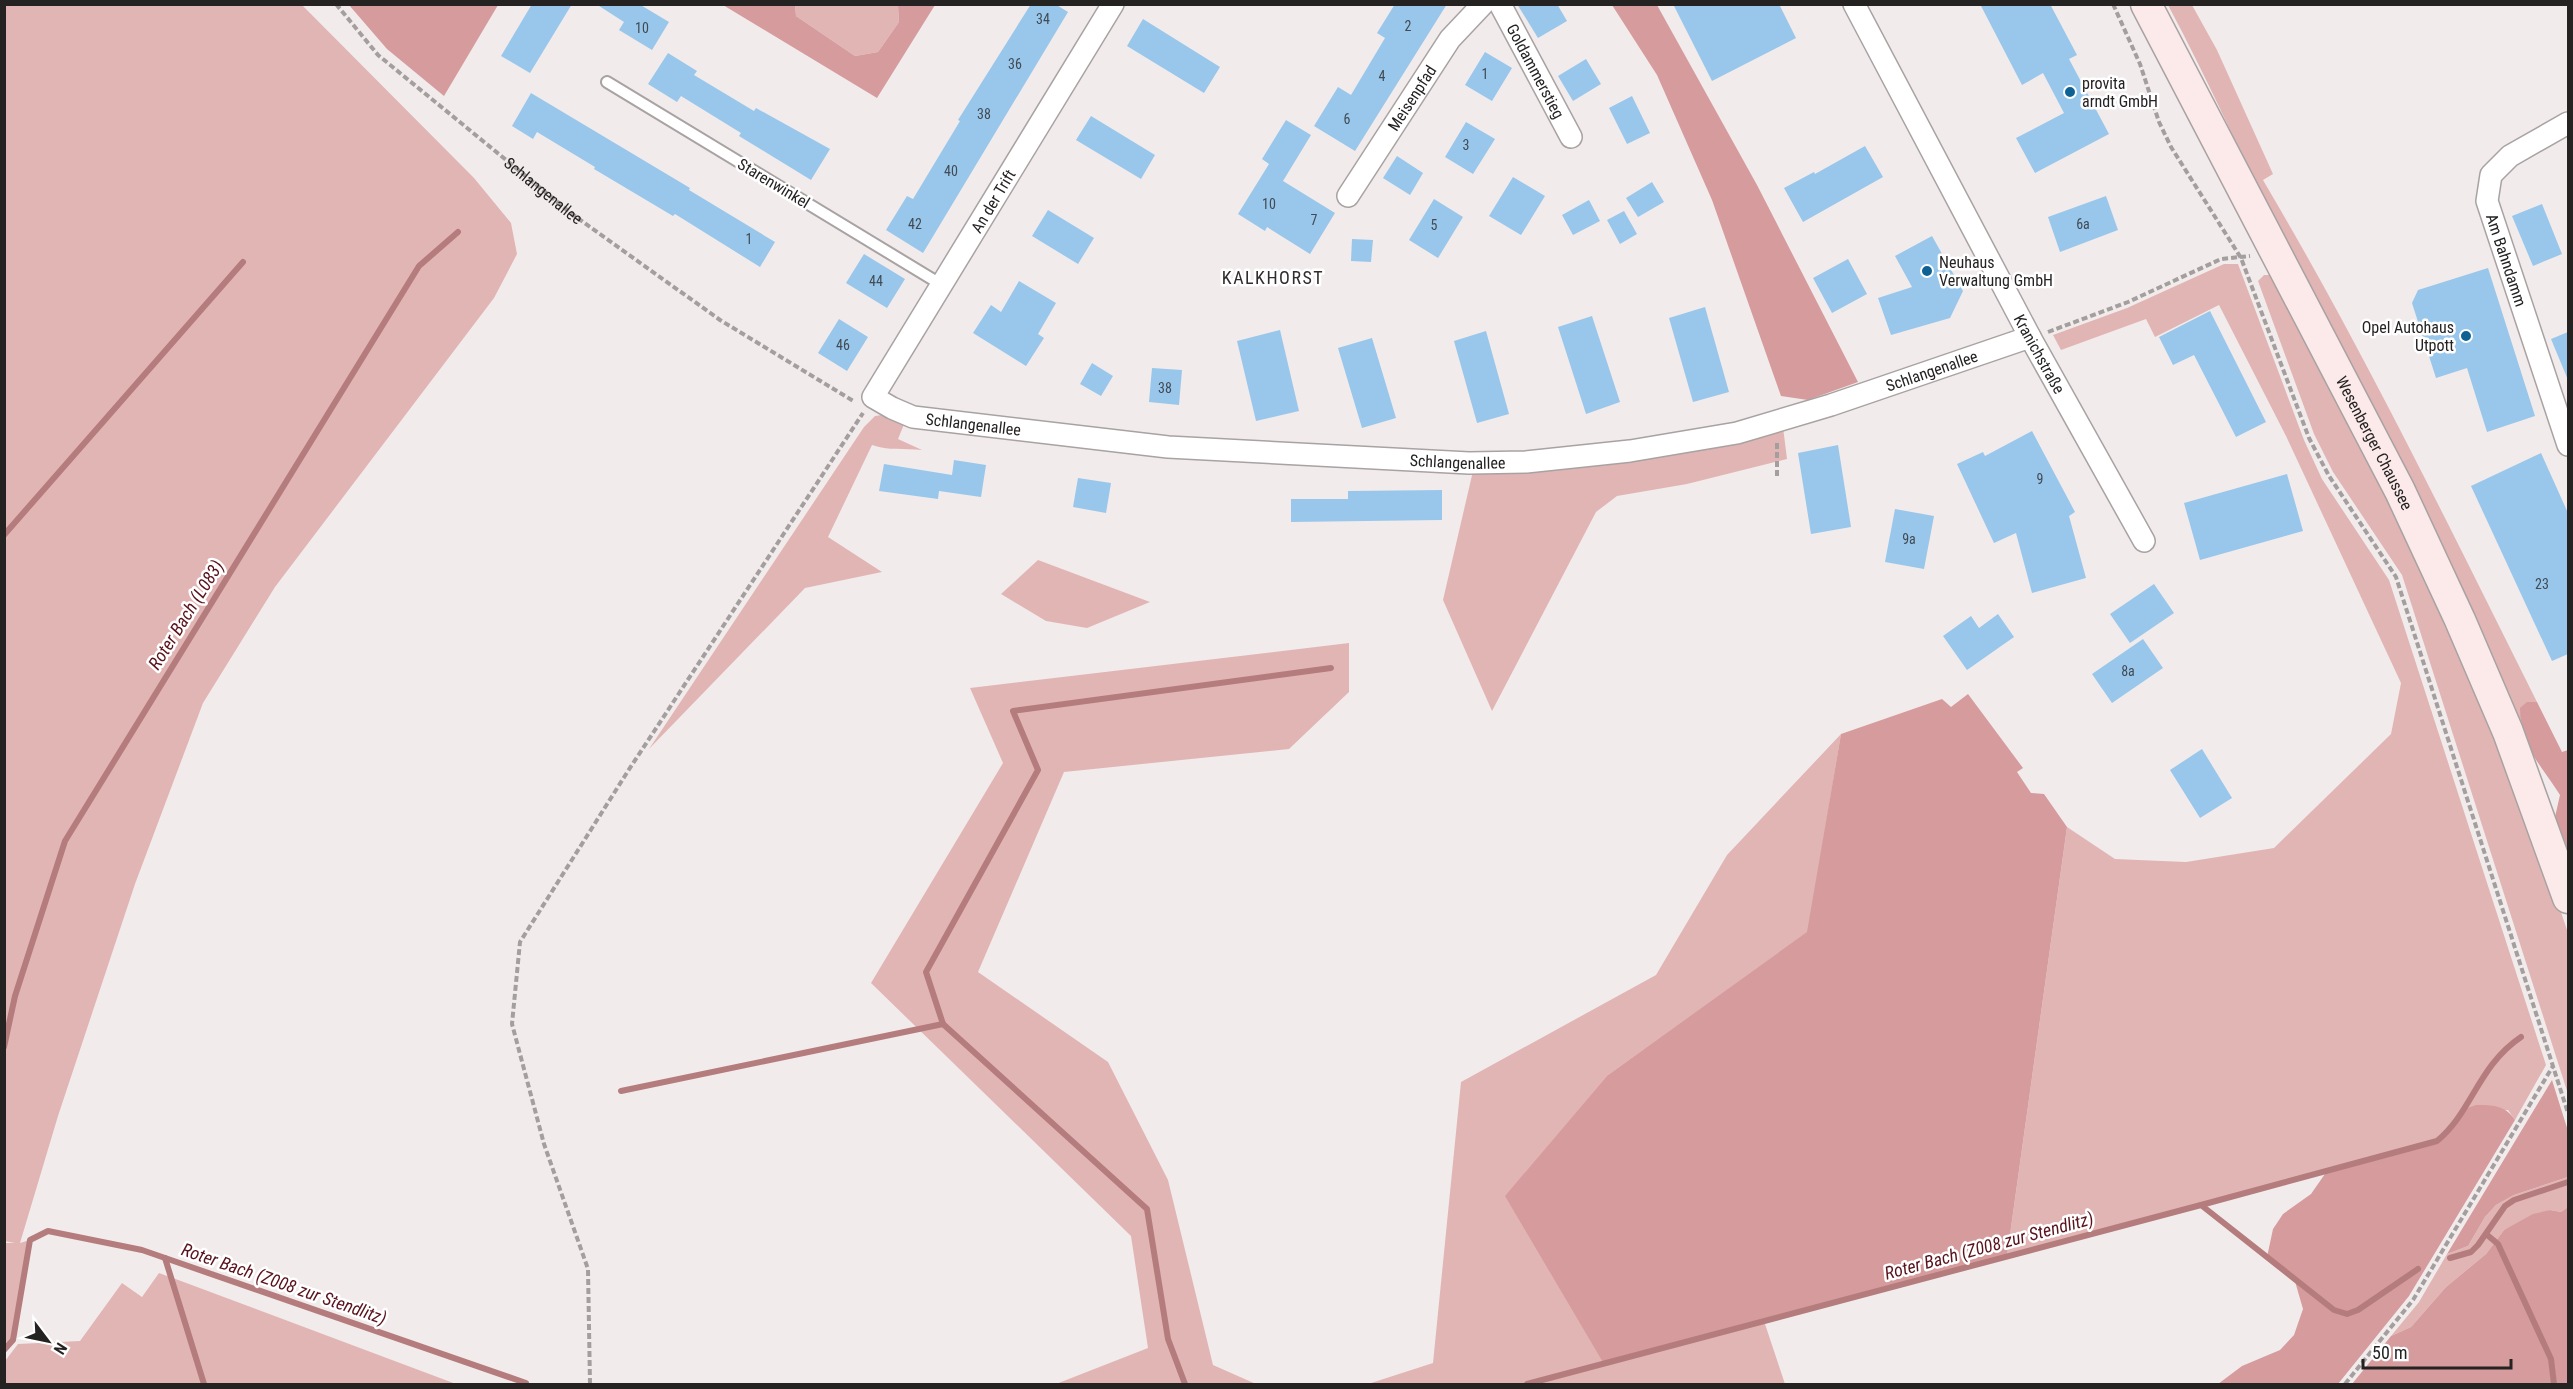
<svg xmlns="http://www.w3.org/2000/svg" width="2573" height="1389" viewBox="0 0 2573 1389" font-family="'Roboto Condensed',sans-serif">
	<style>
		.green { fill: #e2b5b5 }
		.forest { fill: #d69b9d }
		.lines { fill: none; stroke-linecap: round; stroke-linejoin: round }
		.stream { stroke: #b57c7e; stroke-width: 6 }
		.building { fill: #98c7eb }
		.lane-casing { stroke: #a9a2a2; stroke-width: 14 }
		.street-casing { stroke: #a9a2a2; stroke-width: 24 }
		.secondary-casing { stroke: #a9a2a2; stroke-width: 33 }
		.path { stroke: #a49f9f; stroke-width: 4; stroke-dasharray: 6 3; stroke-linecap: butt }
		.lane { stroke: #fff; stroke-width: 10 }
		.street { stroke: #fff; stroke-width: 21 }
		.secondary { stroke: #fceaea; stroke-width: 30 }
		.poi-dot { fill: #0d6293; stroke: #fff; stroke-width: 2 }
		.labels { text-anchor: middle; stroke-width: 5; stroke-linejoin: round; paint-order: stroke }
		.number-label { font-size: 14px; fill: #424b54 }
		.street-label { font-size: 16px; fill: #252222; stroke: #fff }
		.poi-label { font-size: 16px; fill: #252222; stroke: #fff; text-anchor: start }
		.neighbourhood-label { font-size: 18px; letter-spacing: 1.5px; fill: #322c2c; stroke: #fff }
		.water-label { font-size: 18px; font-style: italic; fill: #59131d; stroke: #fff }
	</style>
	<rect width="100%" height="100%" fill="#f2ebeb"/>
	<!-- green -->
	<g class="green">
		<path d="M5,4L302,5L474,178L511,223L517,254L494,298L275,587L203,703L135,884L58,1116L20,1243L30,1240L13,1340L5,1350V1243H15L4,1241Z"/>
		<path d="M795,5H898L899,22L878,52L855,56L796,16Z"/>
		<path d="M2168,5H2192L2217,50L2273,174L2263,180C2363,349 2449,526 2537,702H2527L2521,727C2487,644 2452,562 2411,482C2371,402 2327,325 2286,245C2245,165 2210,83 2168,5Z"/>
		<path d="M2224,264H2238L2304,440L2322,479L2389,580L2546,1065L2515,1120L2508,1110H2462L2448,1132L2436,1141L2007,1256L2067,827L2115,859L2186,862L2274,848L2391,734L2401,683L2286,436L2219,305L2155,337L2146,319L2061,350L2053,335L2127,308Z"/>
		<path d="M2264,275H2274L2336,393L2448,626L2495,735L2542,855L2568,933V1094L2402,575L2333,472L2314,434L2258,281Z"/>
		<path d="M882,415L905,422L898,439L922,450C904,448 888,451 872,445L828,537L882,572L805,588L649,749L864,427L875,416Z"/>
		<path d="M1783,427L1787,459L1687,484L1617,496L1596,512L1492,711L1443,600L1473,471Z"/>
		<path d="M1038,560L1150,602L1087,628L1046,621L1001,594Z"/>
		<path d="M1349,643V692L1289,749L1064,772L978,972L1108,1062L1168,1180L1213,1365L1256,1384H1056L1148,1348L1131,1236L871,983L1003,763L970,688Z"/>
		<path d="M1841,734L1808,932L1608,1075L1604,1364L1764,1321L1785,1384H1368L1433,1363L1461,1082L1656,975L1727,855Z"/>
		<path d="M2568,1177V1207L2561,1212L2550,1210L2504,1230L2486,1254L2446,1287L2411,1327L2391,1336L2419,1302L2447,1254L2468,1246L2485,1217L2496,1205L2514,1195Z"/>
		<path d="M159,1273L181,1281L456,1384H5V1361L18,1344L80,1341L122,1283L142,1297Z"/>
	</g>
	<!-- forest -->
	<g class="forest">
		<path d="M349,5H498L444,96L387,49Z"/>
		<path d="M723,5H795L796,16L855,56L878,52L899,22L898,5H935L877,98Z"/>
		<path d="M1612,5H1657L1757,185L1858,382L1808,400L1781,396L1712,200L1657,75Z"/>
		<path d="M1968,694L2023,768L2017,772L2031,793L2044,794L2067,827L2007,1256L1604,1364L1505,1196L1608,1075L1807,932L1841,734L1942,699L1951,707Z"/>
		<path d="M2527,702H2537L2562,752L2568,750V852L2555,817L2560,795C2540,763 2521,748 2520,708Z"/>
		<path d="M2552,1080L2568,1131V1177L2514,1195L2496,1205L2485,1217L2468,1246L2447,1254Z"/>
		<path d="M2476,1105C2493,1105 2505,1105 2515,1120L2409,1296L2338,1384H2218L2242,1366L2280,1350L2294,1335L2303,1309L2294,1278L2267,1257L2273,1229L2283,1214L2311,1194L2327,1171L2436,1141L2448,1132L2462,1110Z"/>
		<path d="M2568,1207V1384H2352L2391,1336L2411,1327L2446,1287L2486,1254L2504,1230L2533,1214L2550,1210L2561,1212Z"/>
	</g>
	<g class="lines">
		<!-- stream -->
		<g class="stream">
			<path d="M4,535L243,262"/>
			<path d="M943,1024L926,972L1038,770L1013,711L1331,668"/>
			<path d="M4,1047L15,996L65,841L419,266L458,232"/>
			<path d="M621,1091L943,1024L1147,1209L1168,1339L1185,1384"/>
			<path d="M2201,1205L2437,1141C2473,1111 2477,1067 2521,1037"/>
			<path d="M2486,1234L2498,1244L2551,1359L2554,1384"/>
			<path d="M165,1258L204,1384"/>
			<path d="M2450,1258L2471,1252L2478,1245L2505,1206L2514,1200L2568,1182"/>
			<path d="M4,1350L13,1340L30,1240L48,1231L142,1250L526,1383"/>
			<path d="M1527,1384L2201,1205L2334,1310L2347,1314L2358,1310L2418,1269"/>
		</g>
	</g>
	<!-- building -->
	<g class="building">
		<path d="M532,4H572L530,73L501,56Z"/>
		<path d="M596,4H639L669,22L652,50L619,30L624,22Z"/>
		<path d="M1031,4H1055L1068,12L923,253L886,230L907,196L913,199L960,121L958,120Z"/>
		<path d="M1395,4H1447L1355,151L1314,126L1338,87L1351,95L1385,38L1377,33Z"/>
		<path d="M1517,4H1557L1567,21L1538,38Z"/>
		<path d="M1673,4H1779L1796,38L1712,81Z"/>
		<path d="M1980,4H2050L2077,55L2069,59L2109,134L2035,173L2016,138L2064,113L2043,73L2022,85Z"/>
		<path d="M1143,19L1220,67L1204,93L1127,46Z"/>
		<path d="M1485,52L1512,68L1492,101L1465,85Z"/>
		<path d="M668,53L697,71L694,75L754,111L756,108L830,149L811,180L739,136L741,133L681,96L677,102L648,84Z"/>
		<path d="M1586,59L1601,84L1573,101L1558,76Z"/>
		<path d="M531,93L690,188L689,190L775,242L760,267L675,214L673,216L594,169L595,167L537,132L533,139L512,126Z"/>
		<path d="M1632,96L1650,133L1627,144L1609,108Z"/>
		<path d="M1091,116L1155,155L1141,179L1076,140Z"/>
		<path d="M1286,120L1311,135L1283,181L1335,213L1310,254L1267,227L1265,231L1238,214L1269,164L1262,159Z"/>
		<path d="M1466,122L1495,139L1473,174L1445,157Z"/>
		<path d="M1865,146L1883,177L1803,222L1784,188L1814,172L1815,174Z"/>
		<path d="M1397,156L1423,173L1410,195L1383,178Z"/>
		<path d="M1513,177L1545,196L1521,235L1489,216Z"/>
		<path d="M1652,182L1664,202L1638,217L1626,198Z"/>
		<path d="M2106,196L2118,230L2060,252L2048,217Z"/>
		<path d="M1434,199L1463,217L1438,258L1409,240Z"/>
		<path d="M1589,200L1600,221L1573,235L1562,215Z"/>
		<path d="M2542,204L2562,254L2533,266L2512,216Z"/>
		<path d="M1048,210L1094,238L1078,264L1032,236Z"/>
		<path d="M1624,211L1637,234L1620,244L1607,220Z"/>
		<path d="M1932,236L1963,291L1950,318L1891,335L1878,298L1912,287L1895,256Z"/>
		<path d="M1352,239L1373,240L1371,262L1351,261Z"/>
		<path d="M864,254L905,279L887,308L846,283Z"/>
		<path d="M1848,259L1867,294L1832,313L1813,278Z"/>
		<path d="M2488,268L2535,416L2487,432L2467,368L2436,378L2412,303L2418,290Z"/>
		<path d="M1019,281L1056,303L1038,334L1044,338L1026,366L973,333L991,305L1001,312Z"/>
		<path d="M1705,307L1729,392L1693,402L1669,318Z"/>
		<path d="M2210,311L2266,422L2236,437L2194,355L2173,365L2159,337Z"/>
		<path d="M1592,316L1620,402L1586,414L1558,327Z"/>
		<path d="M839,319L868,337L847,371L818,353Z"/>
		<path d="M1280,330L1299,411L1256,421L1237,341Z"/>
		<path d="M1486,331L1509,414L1477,423L1454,341Z"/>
		<path d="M2568,332V380L2551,339Z"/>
		<path d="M1372,338L1396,418L1362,428L1338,348Z"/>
		<path d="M1092,363L1113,376L1101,396L1080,384Z"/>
		<path d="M1152,368L1182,370L1179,405L1149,402Z"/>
		<path d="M2032,431L2075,512L2069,516L2086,578L2032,593L2016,533L1994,543L1957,464L1983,452L1985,456Z"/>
		<path d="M1838,445L1851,527L1811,534L1798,453Z"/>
		<path d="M2541,453L2568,513V654L2552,661L2471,486Z"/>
		<path d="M954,460L986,465L981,497L939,491L938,499L879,491L884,464L952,475Z"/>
		<path d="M2287,474L2303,531L2200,560L2184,503Z"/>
		<path d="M1078,478L1111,483L1106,513L1073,507Z"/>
		<path d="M1442,490V520L1291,522V499H1348V491Z"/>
		<path d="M1895,509L1934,516L1924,569L1885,562Z"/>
		<path d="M2154,584L2174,613L2130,643L2110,614Z"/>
		<path d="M1998,614L2014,637L1967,670L1943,636L1971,616L1979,628Z"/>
		<path d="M2143,639L2163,668L2112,703L2092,674Z"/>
		<path d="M2202,749L2232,798L2200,818L2170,770Z"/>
	</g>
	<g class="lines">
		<defs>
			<path id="lane" d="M607,82L942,285"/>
			<g id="street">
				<path id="s2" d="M1113,4L873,397L892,408L913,417L1168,447L1469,463L1526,462L1630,451L1737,433L1831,405L2030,337"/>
				<path id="s3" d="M1500,4L1571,137"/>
				<path id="s4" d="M1854,4L2030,337L2144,541"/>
				<path id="s5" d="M2568,123L2510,156L2491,175L2487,201L2568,445"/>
				<path id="s6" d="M1348,196L1450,39L1483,4"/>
			</g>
			<g id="secondary">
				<path id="s7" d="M2146,4L2400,491L2460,620L2508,732L2568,898"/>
			</g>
		</defs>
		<!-- lane casing -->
		<use href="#lane" class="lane-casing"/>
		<!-- street casing -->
		<use href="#street" class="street-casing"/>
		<!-- secondary casing -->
		<use href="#secondary" class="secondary-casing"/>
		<!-- path -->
		<g class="path">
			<path id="s1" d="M336,4L378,55L572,214L720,320L855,402"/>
			<path d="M2113,4L2140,64L2159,122L2171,147L2241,258L2309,438L2329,476L2396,577L2568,1113"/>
			<path d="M2048,332L2128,302L2221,259L2250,256"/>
			<path d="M1777,476V442"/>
			<path d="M590,1384L588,1269L544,1144L512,1024L520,942L628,771L863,413"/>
			<path d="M2345,1384L2413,1300L2553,1066"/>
		</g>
		<!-- lane -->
		<use href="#lane" class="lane"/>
		<!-- street -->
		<use href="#street" class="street"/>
		<!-- secondary -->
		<use href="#secondary" class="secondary"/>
	</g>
	<!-- markers -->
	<g class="poi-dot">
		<circle cx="2070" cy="92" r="6"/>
		<circle cx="1927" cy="271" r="6"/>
		<circle cx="2466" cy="336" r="6"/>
	</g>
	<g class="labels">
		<!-- number labels -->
		<g class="number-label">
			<text x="1043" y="24">34</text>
			<text x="1408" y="31">2</text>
			<text x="642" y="33">10</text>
			<text x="1015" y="69">36</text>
			<text x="1485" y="79">1</text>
			<text x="1382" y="81">4</text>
			<text x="984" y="119">38</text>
			<text x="1347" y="124">6</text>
			<text x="1466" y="150">3</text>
			<text x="951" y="176">40</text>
			<text x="1269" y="209">10</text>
			<text x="1314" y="225">7</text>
			<text x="915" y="229">42</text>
			<text x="2083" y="229">6a</text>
			<text x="1434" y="230">5</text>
			<text x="749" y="244">1</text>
			<text x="876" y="286">44</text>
			<text x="843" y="350">46</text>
			<text x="1165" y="393">38</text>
			<text x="2040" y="484">9</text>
			<text x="1909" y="544">9a</text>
			<text x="2542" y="589">23</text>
			<text x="2128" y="676">8a</text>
		</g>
		<!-- street labels -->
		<g class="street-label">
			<text dy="6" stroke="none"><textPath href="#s3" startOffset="76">Goldammerstieg</textPath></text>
			<text dy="6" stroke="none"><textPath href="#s6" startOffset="117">Meisenpfad</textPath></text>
			<text transform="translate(774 183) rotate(31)" y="6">Starenwinkel</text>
			<text dy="6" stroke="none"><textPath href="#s1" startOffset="280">Schlangenallee</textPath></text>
			<text transform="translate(993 201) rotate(-59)" y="6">An der Trift</text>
			<text dy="6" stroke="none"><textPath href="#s5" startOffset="182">Am Bahndamm</textPath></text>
			<text dy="6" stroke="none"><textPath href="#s4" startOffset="396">Kranichstraße</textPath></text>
			<text dy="6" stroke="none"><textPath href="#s2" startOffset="1538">Schlangenallee</textPath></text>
			<text dy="6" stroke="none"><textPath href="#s2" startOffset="566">Schlangenallee</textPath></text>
			<text dy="6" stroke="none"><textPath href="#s7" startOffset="495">Wesenberger Chaussee</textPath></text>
			<text dy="6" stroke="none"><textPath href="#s2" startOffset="1052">Schlangenallee</textPath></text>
		</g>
		<!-- poi labels -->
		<g class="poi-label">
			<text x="2082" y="89">provita<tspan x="2082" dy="18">arndt GmbH</tspan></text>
			<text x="1939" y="268">Neuhaus<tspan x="1939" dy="18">Verwaltung GmbH</tspan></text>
			<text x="2454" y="333" text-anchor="end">Opel Autohaus<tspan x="2454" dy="18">Utpott</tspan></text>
		</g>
		<!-- neighbourhood labels -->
		<g class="neighbourhood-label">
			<text x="1273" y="284">KALKHORST</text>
		</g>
		<!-- water labels -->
		<g class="water-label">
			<text transform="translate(186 615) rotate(-58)" y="6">Roter Bach (L083)</text>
			<text transform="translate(1989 1246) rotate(-15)" y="6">Roter Bach (Z008 zur Stendlitz)</text>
			<text transform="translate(284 1284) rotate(19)" y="6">Roter Bach (Z008 zur Stendlitz)</text>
		</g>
	</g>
	<!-- border -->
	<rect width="2573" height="1389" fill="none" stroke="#252222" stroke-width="12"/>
	<!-- north arrow -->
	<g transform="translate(48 1341) rotate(122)" stroke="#ffffff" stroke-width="4.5" paint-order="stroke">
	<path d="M0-4.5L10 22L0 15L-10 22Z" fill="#252222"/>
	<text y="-9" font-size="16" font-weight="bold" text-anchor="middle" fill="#252222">N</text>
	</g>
	<!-- scale -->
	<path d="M2363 1359v9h148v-9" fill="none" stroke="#252222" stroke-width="3"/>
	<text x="2372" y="1359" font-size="18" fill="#252222" stroke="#ffffff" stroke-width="4.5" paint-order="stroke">50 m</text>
</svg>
